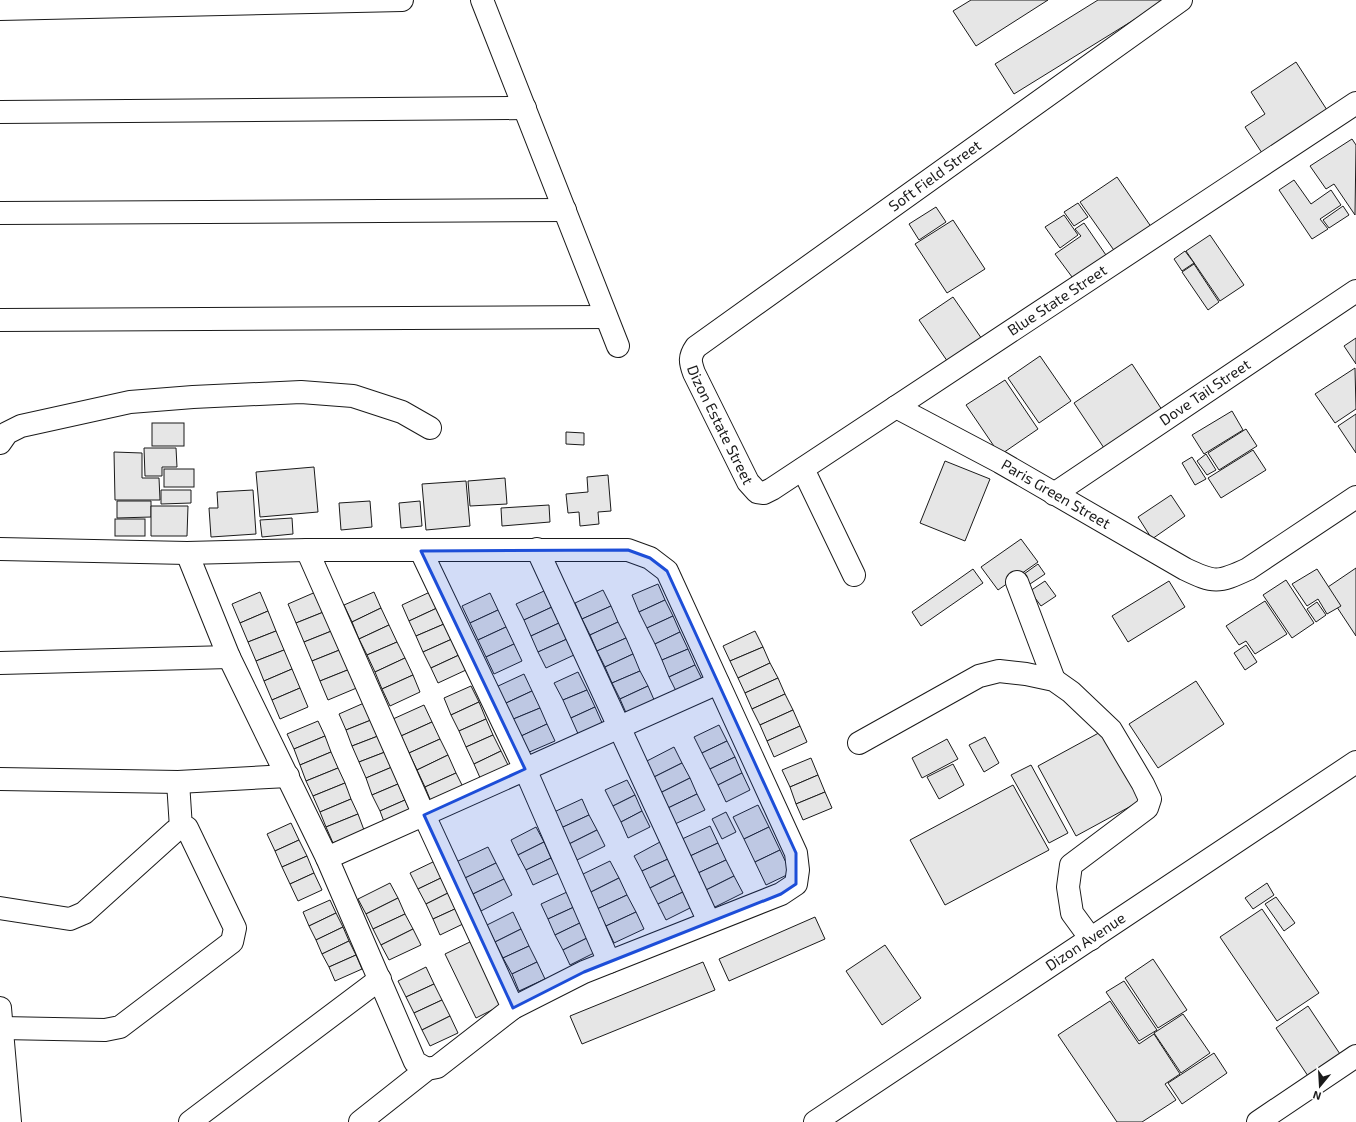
<svg xmlns="http://www.w3.org/2000/svg" width="1356" height="1122" viewBox="0 0 1356 1122" font-family="'Exo 2',sans-serif">
	<style>
		.building { fill: #e6e6e6; stroke: #1a1a1a }
		.lines { fill: none; stroke-linecap: round; stroke-linejoin: round }
		.street-casing { stroke: #1a1a1a; stroke-width: 24 }
		.secondary-casing { stroke: #1a1a1a; stroke-width: 24 }
		.street { stroke: #fff; stroke-width: 22 }
		.secondary { stroke: #fff; stroke-width: 22 }
		.marked { fill: #1d4ed8; fill-opacity: 0.2; stroke: #1d4ed8; stroke-width: 3; stroke-linejoin: round }
		.labels { text-anchor: middle; stroke-width: 3; stroke-linejoin: round; paint-order: stroke }
		.street-label { font-size: 15px; fill: #1a1a1a; stroke: #fff }
	</style>
	<rect width="100%" height="100%" fill="#fff"/>
	<!-- building -->
	<g class="building">
		<path d="M971,0H1048L976,46L953,11Z"/>
		<path d="M1098,0H1166L1014,94L995,64Z"/>
		<path d="M1296,62L1327,110L1262,153L1245,127L1265,114L1251,92Z"/>
		<path d="M1352,139L1356,145L1355,215L1334,184L1326,189L1310,166Z"/>
		<path d="M1117,177L1154,231L1118,256L1080,202Z"/>
		<path d="M1294,180L1311,204L1331,190L1341,205L1320,219L1328,229L1312,239L1279,190Z"/>
		<path d="M1078,203L1088,217L1074,226L1064,212Z"/>
		<path d="M1343,206L1349,215L1329,228L1323,220Z"/>
		<path d="M936,207L946,222L919,240L909,224Z"/>
		<path d="M1064,215L1078,235L1060,248L1045,227Z"/>
		<path d="M953,220L985,269L947,293L915,244Z"/>
		<path d="M1084,223L1108,258L1075,281L1055,254L1081,236L1075,229Z"/>
		<path d="M1210,235L1244,285L1220,301L1186,251Z"/>
		<path d="M1185,251L1194,263L1182,271L1174,259Z"/>
		<path d="M1194,264L1219,302L1208,310L1182,272Z"/>
		<path d="M953,297L984,342L950,365L919,320Z"/>
		<path d="M1356,338V364L1344,346Z"/>
		<path d="M1040,356L1071,401L1039,423L1008,378Z"/>
		<path d="M1132,364L1166,416L1108,454L1074,403Z"/>
		<path d="M1355,368L1356,409L1335,423L1315,394Z"/>
		<path d="M1005,380L1038,429L1000,455L966,405Z"/>
		<path d="M1232,411L1243,430L1204,454L1192,435Z"/>
		<path d="M1356,414V453L1338,426Z"/>
		<rect x="152" y="423" width="32" height="23"/>
		<path d="M1246,429L1257,446L1219,470L1208,453Z"/>
		<path d="M566,432L584,433V445L566,444Z"/>
		<path d="M144,448H176L177,467H162V476H145Z"/>
		<path d="M1253,450L1266,470L1221,498L1208,478Z"/>
		<path d="M114,452L142,453V478H159L160,500H115Z"/>
		<path d="M1206,454L1216,470L1207,475L1197,461Z"/>
		<path d="M1192,457L1206,479L1195,485L1182,463Z"/>
		<path d="M945,461L990,479L965,541L920,523Z"/>
		<path d="M314,467L318,512L260,517L256,472Z"/>
		<rect x="164" y="469" width="30" height="18"/>
		<path d="M608,475L611,511L598,512L599,524L580,526L579,512L568,513L566,494L588,492L587,477Z"/>
		<path d="M505,478L507,504L470,506L468,481Z"/>
		<path d="M466,481L470,526L426,530L422,484Z"/>
		<path d="M161,490H191V503L161,504Z"/>
		<path d="M253,490L256,534L211,537L209,508H218L217,492Z"/>
		<path d="M1171,495L1185,516L1152,539L1138,517Z"/>
		<path d="M117,501H151V517L117,518Z"/>
		<path d="M370,501L372,527L341,530L339,503Z"/>
		<path d="M420,501L422,526L401,528L399,503Z"/>
		<path d="M549,505L550,522L502,526L501,508Z"/>
		<path d="M151,506H188L187,536H151Z"/>
		<path d="M292,518L293,534L262,537L260,520Z"/>
		<rect x="115" y="519" width="30" height="17"/>
		<path d="M1021,539L1038,562L998,590L981,567Z"/>
		<path d="M1038,564L1045,574L1024,588L1017,579Z"/>
		<path d="M1356,568V636L1325,589Z"/>
		<path d="M973,569L983,583L921,626L912,612Z"/>
		<path d="M1317,569L1341,606L1327,614L1318,599L1307,606L1292,584Z"/>
		<path d="M1286,580L1314,623L1292,638L1263,595Z"/>
		<path d="M1045,581L1056,596L1041,606L1030,591Z"/>
		<path d="M1169,581L1185,607L1128,642L1112,616Z"/>
		<path d="M658,584L665,600L639,612L632,595Z"/>
		<path d="M603,590L611,606L582,619L575,603Z"/>
		<path d="M318,591L326,611L296,623L288,604Z"/>
		<path d="M544,591L552,607L524,620L516,604Z"/>
		<path d="M260,592L268,611L240,623L232,604Z"/>
		<path d="M374,592L381,608L352,622L344,605Z"/>
		<path d="M430,592L437,608L409,621L402,605Z"/>
		<path d="M490,593L498,610L470,623L462,606Z"/>
		<path d="M665,600L673,616L647,628L639,612Z"/>
		<path d="M1265,601L1287,634L1255,654L1246,641L1239,645L1226,626Z"/>
		<path d="M1317,602L1326,615L1316,622L1307,609Z"/>
		<path d="M611,606L618,622L590,635L582,619Z"/>
		<path d="M552,607L559,623L531,636L524,620Z"/>
		<path d="M381,608L389,625L359,639L352,622Z"/>
		<path d="M437,608L444,624L416,636L409,621Z"/>
		<path d="M498,610L506,627L478,640L470,623Z"/>
		<path d="M268,611L276,631L248,642L240,623Z"/>
		<path d="M326,611L334,630L304,642L296,623Z"/>
		<path d="M673,616L680,632L655,644L647,628Z"/>
		<path d="M618,622L626,638L597,651L590,635Z"/>
		<path d="M559,623L567,639L538,652L531,636Z"/>
		<path d="M444,624L452,639L423,652L416,636Z"/>
		<path d="M389,625L397,642L367,655L359,639Z"/>
		<path d="M506,627L514,644L486,657L478,640Z"/>
		<path d="M334,630L342,649L312,661L304,642Z"/>
		<path d="M276,631L284,650L256,661L248,642Z"/>
		<path d="M755,631L763,647L730,661L723,646Z"/>
		<path d="M680,632L688,649L662,660L655,644Z"/>
		<path d="M626,638L633,654L605,667L597,651Z"/>
		<path d="M452,639L459,655L431,668L423,652Z"/>
		<path d="M567,639L574,655L546,668L538,652Z"/>
		<path d="M397,642L405,658L375,672L367,655Z"/>
		<path d="M514,644L522,661L494,674L486,657Z"/>
		<path d="M1246,645L1257,662L1245,670L1234,653Z"/>
		<path d="M763,647L770,663L738,678L730,661Z"/>
		<path d="M342,649L350,669L320,681L312,661Z"/>
		<path d="M688,649L695,665L669,677L662,660Z"/>
		<path d="M284,650L292,669L264,681L256,661Z"/>
		<path d="M633,654L640,671L612,683L605,667Z"/>
		<path d="M459,655L466,670L438,683L431,668Z"/>
		<path d="M405,658L413,675L382,689L375,672Z"/>
		<path d="M770,663L778,678L745,693L738,678Z"/>
		<path d="M695,665L703,681L677,693L669,677Z"/>
		<path d="M292,669L300,688L272,700L264,681Z"/>
		<path d="M350,669L359,687L328,700L320,681Z"/>
		<path d="M640,671L648,686L620,699L612,683Z"/>
		<path d="M578,672L587,690L563,700L554,683Z"/>
		<path d="M524,674L532,691L504,704L496,687Z"/>
		<path d="M413,675L420,692L390,706L382,689Z"/>
		<path d="M778,678L785,694L752,709L745,693Z"/>
		<path d="M1196,681L1224,724L1158,768L1129,724Z"/>
		<path d="M471,686L479,702L451,715L444,698Z"/>
		<path d="M648,686L655,702L627,715L620,699Z"/>
		<path d="M300,688L308,707L280,719L272,700Z"/>
		<path d="M587,690L595,707L571,718L563,700Z"/>
		<path d="M532,691L540,708L511,720L504,704Z"/>
		<path d="M785,694L793,710L760,725L752,709Z"/>
		<path d="M479,702L486,719L459,731L451,715Z"/>
		<path d="M364,703L371,720L346,730L339,714Z"/>
		<path d="M424,705L432,722L401,736L393,719Z"/>
		<path d="M595,707L603,725L579,736L571,718Z"/>
		<path d="M540,708L547,724L519,737L511,720Z"/>
		<path d="M793,710L800,726L767,741L760,725Z"/>
		<path d="M486,719L493,735L466,747L459,731Z"/>
		<path d="M371,720L378,736L352,746L346,730Z"/>
		<path d="M318,721L325,736L294,749L287,734Z"/>
		<path d="M432,722L440,739L409,753L401,736Z"/>
		<path d="M547,724L555,741L527,753L519,737Z"/>
		<path d="M719,725L727,741L702,753L694,737Z"/>
		<path d="M800,726L807,742L774,757L767,741Z"/>
		<path d="M1106,729L1144,799L1076,836L1038,766Z"/>
		<path d="M493,735L501,751L474,764L466,747Z"/>
		<path d="M325,736L331,752L300,765L294,749Z"/>
		<path d="M378,736L385,752L359,762L352,746Z"/>
		<path d="M985,737L999,763L984,772L969,745Z"/>
		<path d="M440,739L448,755L417,770L409,753Z"/>
		<path d="M947,739L958,759L922,778L912,758Z"/>
		<path d="M727,741L735,757L710,769L702,753Z"/>
		<path d="M674,747L682,763L652,778L645,762Z"/>
		<path d="M501,751L509,767L481,780L474,764Z"/>
		<path d="M331,752L338,768L306,781L300,765Z"/>
		<path d="M385,752L392,767L366,778L359,762Z"/>
		<path d="M448,755L456,773L425,787L417,770Z"/>
		<path d="M735,757L742,773L718,785L710,769Z"/>
		<path d="M811,758L818,775L790,787L782,770Z"/>
		<path d="M682,763L690,778L660,793L652,778Z"/>
		<path d="M953,764L964,785L939,799L927,777Z"/>
		<path d="M1031,765L1068,833L1049,843L1011,775Z"/>
		<path d="M392,767L398,784L372,795L366,778Z"/>
		<path d="M338,768L345,783L313,796L306,781Z"/>
		<path d="M456,773L464,789L432,804L425,787Z"/>
		<path d="M742,773L750,790L726,802L718,785Z"/>
		<path d="M818,775L825,792L796,804L790,787Z"/>
		<path d="M690,778L697,794L668,808L660,793Z"/>
		<path d="M627,780L635,795L613,806L605,790Z"/>
		<path d="M345,783L351,799L320,812L313,796Z"/>
		<path d="M398,784L405,800L380,811L372,795Z"/>
		<path d="M1013,785L1049,850L945,905L910,840Z"/>
		<path d="M825,792L832,808L803,820L796,804Z"/>
		<path d="M697,794L705,810L675,824L668,808Z"/>
		<path d="M635,795L642,811L621,822L613,806Z"/>
		<path d="M351,799L358,814L326,827L320,812Z"/>
		<path d="M582,799L589,815L561,828L554,812Z"/>
		<path d="M405,800L412,816L386,827L380,811Z"/>
		<path d="M758,805L769,827L744,839L733,817Z"/>
		<path d="M642,811L650,827L628,838L621,822Z"/>
		<path d="M726,812L736,832L722,839L712,819Z"/>
		<path d="M358,814L364,830L333,843L326,827Z"/>
		<path d="M589,815L597,830L569,844L561,828Z"/>
		<path d="M291,823L299,840L275,851L267,834Z"/>
		<path d="M710,826L718,843L688,857L680,840Z"/>
		<path d="M536,827L544,842L518,855L511,840Z"/>
		<path d="M769,827L780,850L755,862L744,839Z"/>
		<path d="M597,830L605,846L577,860L569,844Z"/>
		<path d="M299,840L307,856L282,867L275,851Z"/>
		<path d="M544,842L551,858L526,870L518,855Z"/>
		<path d="M660,842L668,859L642,871L634,856Z"/>
		<path d="M718,843L726,860L696,874L688,857Z"/>
		<path d="M488,847L496,863L465,878L456,862Z"/>
		<path d="M780,850L791,873L766,885L755,862Z"/>
		<path d="M307,856L314,873L290,884L282,867Z"/>
		<path d="M551,858L559,873L533,885L526,870Z"/>
		<path d="M668,859L676,875L650,888L642,871Z"/>
		<path d="M726,860L734,876L704,891L696,874Z"/>
		<path d="M435,861L443,877L418,889L410,873Z"/>
		<path d="M610,861L619,878L589,893L581,875Z"/>
		<path d="M496,863L504,879L473,894L465,878Z"/>
		<path d="M314,873L322,890L298,901L290,884Z"/>
		<path d="M676,875L685,891L658,904L650,888Z"/>
		<path d="M734,876L743,893L713,908L704,891Z"/>
		<path d="M443,877L450,892L426,904L418,889Z"/>
		<path d="M619,878L627,895L597,909L589,893Z"/>
		<path d="M504,879L512,895L481,911L473,894Z"/>
		<path d="M390,883L398,898L366,914L358,899Z"/>
		<path d="M1267,883L1274,895L1253,909L1245,898Z"/>
		<path d="M685,891L692,907L666,920L658,904Z"/>
		<path d="M450,892L457,908L433,919L426,904Z"/>
		<path d="M567,892L574,907L548,919L541,904Z"/>
		<path d="M627,895L636,912L606,926L597,909Z"/>
		<path d="M1276,897L1295,923L1284,931L1265,904Z"/>
		<path d="M398,898L405,914L373,929L366,914Z"/>
		<path d="M330,900L336,913L309,926L303,912Z"/>
		<path d="M574,907L582,922L555,935L548,919Z"/>
		<path d="M457,908L465,923L440,935L433,919Z"/>
		<path d="M1262,909L1319,993L1277,1021L1220,937Z"/>
		<path d="M513,912L521,929L495,942L487,925Z"/>
		<path d="M636,912L644,929L614,943L606,926Z"/>
		<path d="M336,913L343,927L316,940L309,926Z"/>
		<path d="M405,914L413,929L381,945L373,929Z"/>
		<path d="M815,917L825,939L729,981L719,959Z"/>
		<path d="M582,922L589,937L563,950L555,935Z"/>
		<path d="M343,927L349,941L322,954L316,940Z"/>
		<path d="M413,929L421,945L389,960L381,945Z"/>
		<path d="M521,929L529,946L503,958L495,942Z"/>
		<path d="M589,937L596,952L570,965L563,950Z"/>
		<path d="M349,941L356,955L329,967L322,954Z"/>
		<path d="M472,941L504,1004L476,1018L445,954Z"/>
		<path d="M885,945L921,998L882,1025L846,971Z"/>
		<path d="M529,946L537,962L512,974L503,958Z"/>
		<path d="M356,955L362,969L335,981L329,967Z"/>
		<path d="M1153,959L1187,1010L1158,1028L1125,978Z"/>
		<path d="M537,962L545,979L519,991L512,974Z"/>
		<path d="M703,962L715,990L582,1044L570,1016Z"/>
		<path d="M426,967L434,984L406,997L398,981Z"/>
		<path d="M1124,981L1157,1030L1139,1041L1106,992Z"/>
		<path d="M434,984L442,1000L414,1013L406,997Z"/>
		<path d="M442,1000L450,1016L422,1030L414,1013Z"/>
		<path d="M1110,1001L1139,1044L1154,1034L1180,1074L1165,1084L1176,1100L1142,1122H1117L1058,1035Z"/>
		<path d="M1308,1006L1344,1060L1312,1082L1276,1028Z"/>
		<path d="M1183,1014L1210,1053L1181,1073L1154,1033Z"/>
		<path d="M450,1016L458,1033L430,1046L422,1030Z"/>
		<path d="M1214,1053L1227,1073L1182,1104L1168,1083Z"/>
	</g>
	<g class="lines">
		<defs>
			<g id="street">
				<path d="M482,0L618,346"/>
				<path id="s1" d="M1181,0L696,347C689,357 690,362 694,373L748,482L757,492L764,493L772,489L1356,103"/>
				<path d="M0,9L402,0"/>
				<path d="M0,112L525,108"/>
				<path d="M0,213L565,210"/>
				<path d="M0,320L606,317"/>
				<path id="s2" d="M896,407L1000,462L1185,569C1214,583 1218,583 1248,569L1356,497"/>
				<path d="M0,443L7,433L21,426L130,402L193,397L301,392L353,396L402,412L430,428"/>
				<path d="M803,469L854,575"/>
				<path id="s3" d="M1054,494L1356,291"/>
				<path d="M0,549L187,553L307,550H628L650,558L667,571L796,853L798,870L796,884L781,894L584,972L513,1008L437,1067L427,1069L360,1122"/>
				<path d="M537,549L709,922"/>
				<path d="M307,550L424,815L513,1008"/>
				<path d="M421,551L525,769L609,962"/>
				<path d="M187,553L229,657L327,858L415,1062L427,1069"/>
				<path d="M1017,582L1054,680"/>
				<path d="M0,663L229,657"/>
				<path d="M859,743L979,676L999,671L1026,674L1054,680L1071,692L1111,730L1143,784L1150,799L1147,808L1071,865L1068,887L1072,913L1091,939"/>
				<path d="M0,779L178,782L288,776"/>
				<path d="M178,782L181,828"/>
				<path d="M327,858L718,683"/>
				<path d="M0,908L70,919L84,913L175,831L181,828H187L235,928L232,942L120,1027L105,1030L2,1028"/>
				<path d="M0,1008L10,1122"/>
				<path d="M190,1122L380,979"/>
				<path d="M1258,1122L1356,1056"/>
			</g>
			<g id="secondary">
				<path id="s4" d="M815,1122L1356,762"/>
			</g>
		</defs>
		<!-- street casing -->
		<use href="#street" class="street-casing"/>
		<!-- secondary casing -->
		<use href="#secondary" class="secondary-casing"/>
		<!-- street -->
		<use href="#street" class="street"/>
		<!-- secondary -->
		<use href="#secondary" class="secondary"/>
	</g>
	<!-- marked area -->
	<path class="marked" d="M628,550L650,558L667,571L796,853V884L781,894L584,972L513,1008L424,815L525,769L421,551Z"/>
	<g class="labels">
		<!-- street labels -->
		<g class="street-label">
			<text transform="translate(935 176) rotate(-36)" y="5">Soft Field Street</text>
			<text dy="5" stroke="none"><textPath href="#s1" startOffset="1117">Blue State Street</textPath></text>
			<text dy="5" stroke="none"><textPath href="#s3" startOffset="182">Dove Tail Street</textPath></text>
			<text dy="5" stroke="none"><textPath href="#s1" startOffset="682">Dizon Estate Street</textPath></text>
			<text dy="5" stroke="none"><textPath href="#s2" startOffset="182">Paris Green Street</textPath></text>
			<text dy="5" stroke="none"><textPath href="#s4" startOffset="325">Dizon Avenue</textPath></text>
		</g>
	</g>
	<!-- north arrow -->
	<g transform="translate(1320 1086) rotate(198)" stroke="#ffffff" stroke-width="3" paint-order="stroke">
	<path d="M0-3L7 15L0 10L-7 15Z" fill="#1a1a1a"/>
	<text y="-6" font-size="11" font-weight="bold" text-anchor="middle" fill="#1a1a1a">N</text>
	</g>
</svg>
